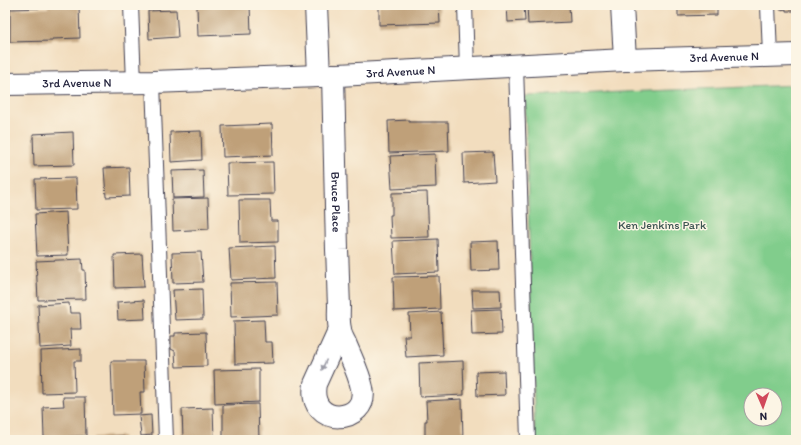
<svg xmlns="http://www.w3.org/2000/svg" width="801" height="445" viewBox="0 0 801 445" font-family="Itim,sans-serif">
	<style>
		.green { fill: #81cd8c; stroke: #527864; fill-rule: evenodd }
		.building { fill: #bfa079 }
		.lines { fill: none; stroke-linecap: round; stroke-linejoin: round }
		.lane-casing { stroke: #413e4f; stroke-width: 16 }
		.street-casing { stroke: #413e4f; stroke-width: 24 }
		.lane { stroke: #fff; stroke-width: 14 }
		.street { stroke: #fff; stroke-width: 22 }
		.oneway { fill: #9c9ca7 }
		.labels { text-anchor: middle; stroke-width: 3; stroke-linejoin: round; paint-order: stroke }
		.street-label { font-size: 12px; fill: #22223b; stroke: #fcf5e5 }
		.park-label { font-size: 12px; fill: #3e5553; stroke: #fcf5e5 }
	</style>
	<rect width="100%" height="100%" fill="#fcf5e5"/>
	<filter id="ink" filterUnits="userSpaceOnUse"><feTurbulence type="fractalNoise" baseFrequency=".025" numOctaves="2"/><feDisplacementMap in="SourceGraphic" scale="8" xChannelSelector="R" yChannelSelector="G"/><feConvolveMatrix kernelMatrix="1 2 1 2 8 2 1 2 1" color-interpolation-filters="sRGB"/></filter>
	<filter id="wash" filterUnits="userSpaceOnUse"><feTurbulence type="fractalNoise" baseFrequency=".012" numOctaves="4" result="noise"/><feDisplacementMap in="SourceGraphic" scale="16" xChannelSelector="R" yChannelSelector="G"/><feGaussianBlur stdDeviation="0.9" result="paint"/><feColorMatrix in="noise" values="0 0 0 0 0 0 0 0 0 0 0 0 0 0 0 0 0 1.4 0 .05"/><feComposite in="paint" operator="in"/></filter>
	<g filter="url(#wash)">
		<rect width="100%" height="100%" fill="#f2ddbe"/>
		<!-- green -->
		<path class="green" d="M796,85V440H535L525,96ZM751,395H775V419H751Z"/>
		<g id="blocks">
			<!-- building -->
			<g class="building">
				<path d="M48,5H79L80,38L52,39V41L10,42V9L48,8Z"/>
				<path d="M220,5H250L251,34L198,36L197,6Z"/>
				<path d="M379,5H439L440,23L379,25Z"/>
				<path d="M507,5H524L525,21L508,22Z"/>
				<path d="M527,5H569L570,22L528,24Z"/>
				<path d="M678,5H717V15L678,16Z"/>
				<path d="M780,5H796V11H786V9L780,10Z"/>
				<path d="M176,10L178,37L149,39L148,11Z"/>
				<path d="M409,120V122H448L449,151L389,153L388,121Z"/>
				<path d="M272,124L273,155L223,157L222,126Z"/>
				<path d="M201,131L202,160L171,162L170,132Z"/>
				<path d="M73,132L74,165L34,166L33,134Z"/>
				<path d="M493,152L495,181L464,183L463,153Z"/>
				<path d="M435,154L436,187L392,189L390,156Z"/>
				<path d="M273,162L274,194L228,195L227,163Z"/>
				<path d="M129,167L130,196L106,197L104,168Z"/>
				<path d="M203,170L204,197L173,198L172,171Z"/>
				<path d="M76,178L77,209L36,210L35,179Z"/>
				<path d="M427,192L429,237L391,238L390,215H392V193Z"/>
				<path d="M208,198L209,229L173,231L172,199Z"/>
				<path d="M239,200H270L271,221H278V242L240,243Z"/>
				<path d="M66,212L68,255L37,256L35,214Z"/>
				<path d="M438,239L439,272L395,274L393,241Z"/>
				<path d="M498,241L499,270L471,271L470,242Z"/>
				<path d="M275,246L276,278L231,280L229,248Z"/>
				<path d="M201,252L203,282L173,283L172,253Z"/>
				<path d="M142,254L144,287L115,288L114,255Z"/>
				<path d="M82,259L83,270H85L86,299L38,300L36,261Z"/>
				<path d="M439,276L440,309L394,311L393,277Z"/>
				<path d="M277,282L278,315L231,317L230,283Z"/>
				<path d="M202,289L203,319L175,320L173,290Z"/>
				<path d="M472,290H500L501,307L473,308Z"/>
				<path d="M144,300L145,319L118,320L117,302Z"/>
				<path d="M69,303L70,313H80L81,329H70L71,346L40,348L38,305Z"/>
				<path d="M501,309L502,334L472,335L471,310Z"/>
				<path d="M441,312L443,355L406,357L404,336H410L409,314Z"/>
				<path d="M264,320L265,342H272L273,363L235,364L234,321Z"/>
				<path d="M206,332L207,366L176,367L175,351L171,349V336H175V333Z"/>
				<path d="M81,349V361H74L75,392L42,393L41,351Z"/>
				<path d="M111,361H144L145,392H140L141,414L113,415Z"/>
				<path d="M463,361L464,395L420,397L419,363Z"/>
				<path d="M259,369V402L215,404L214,370Z"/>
				<path d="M504,371L505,395L477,396L476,372Z"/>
				<path d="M63,397H85L86,436L44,437L43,407L64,406Z"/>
				<path d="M462,399L463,440H425V421H427L426,401Z"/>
				<path d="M258,404L259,440H223V405Z"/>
				<path d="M213,408L214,440H183L182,409Z"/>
				<path d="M151,415L152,435L141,436L139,416Z"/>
				<path d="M123,436L124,440H94L93,437Z"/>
			</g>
		</g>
	</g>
	<g filter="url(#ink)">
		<use href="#blocks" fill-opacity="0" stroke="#413e4f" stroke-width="1"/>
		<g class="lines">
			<defs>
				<g id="lane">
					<path d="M131,5L134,83"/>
					<path d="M465,5L467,69"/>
					<path d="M768,5L770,56"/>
					<path d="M516,66L528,440"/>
					<path d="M153,82L166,440"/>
				</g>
				<g id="street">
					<path d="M316,5L319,76"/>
					<path d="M622,5L625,60"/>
					<path id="s1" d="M333,75C334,133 336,192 337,250C338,268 338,287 339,305C339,312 338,321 340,329C340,334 343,339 345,343C351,358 359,373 362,388C370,424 307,429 315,384L340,329"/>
					<path id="s2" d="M5,84L153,82L319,76L625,60L796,55"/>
				</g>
			</defs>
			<!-- lane casing -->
			<use href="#lane" class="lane-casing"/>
			<!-- street casing -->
			<use href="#street" class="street-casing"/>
			<!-- lane -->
			<use href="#lane" class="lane"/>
			<!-- street -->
			<use href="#street" class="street"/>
		</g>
		<!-- one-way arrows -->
		<defs><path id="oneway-solid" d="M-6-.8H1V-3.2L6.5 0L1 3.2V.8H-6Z"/></defs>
		<use class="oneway" href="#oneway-solid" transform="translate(324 365) rotate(114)"/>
	</g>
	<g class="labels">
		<!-- street labels -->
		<g class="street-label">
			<text dy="4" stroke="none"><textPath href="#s2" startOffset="720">3rd Avenue N</textPath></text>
			<text dy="4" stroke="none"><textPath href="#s2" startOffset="396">3rd Avenue N</textPath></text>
			<text dy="4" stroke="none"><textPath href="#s2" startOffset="72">3rd Avenue N</textPath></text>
			<text dy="4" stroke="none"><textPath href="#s1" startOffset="127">Bruce Place</textPath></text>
		</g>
		<!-- park labels -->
		<g class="park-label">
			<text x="662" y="229">Ken Jenkins Park</text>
		</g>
	</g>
	<!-- margin -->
	<rect width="801" height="445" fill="none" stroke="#fcf5e5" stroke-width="20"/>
	<!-- north arrow -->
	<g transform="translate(763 407) rotate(178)"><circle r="19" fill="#fcf5e5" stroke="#a5a1a1"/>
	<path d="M0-3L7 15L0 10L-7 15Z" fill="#d1495b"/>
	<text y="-6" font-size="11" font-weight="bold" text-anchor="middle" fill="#22223b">N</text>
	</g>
</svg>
